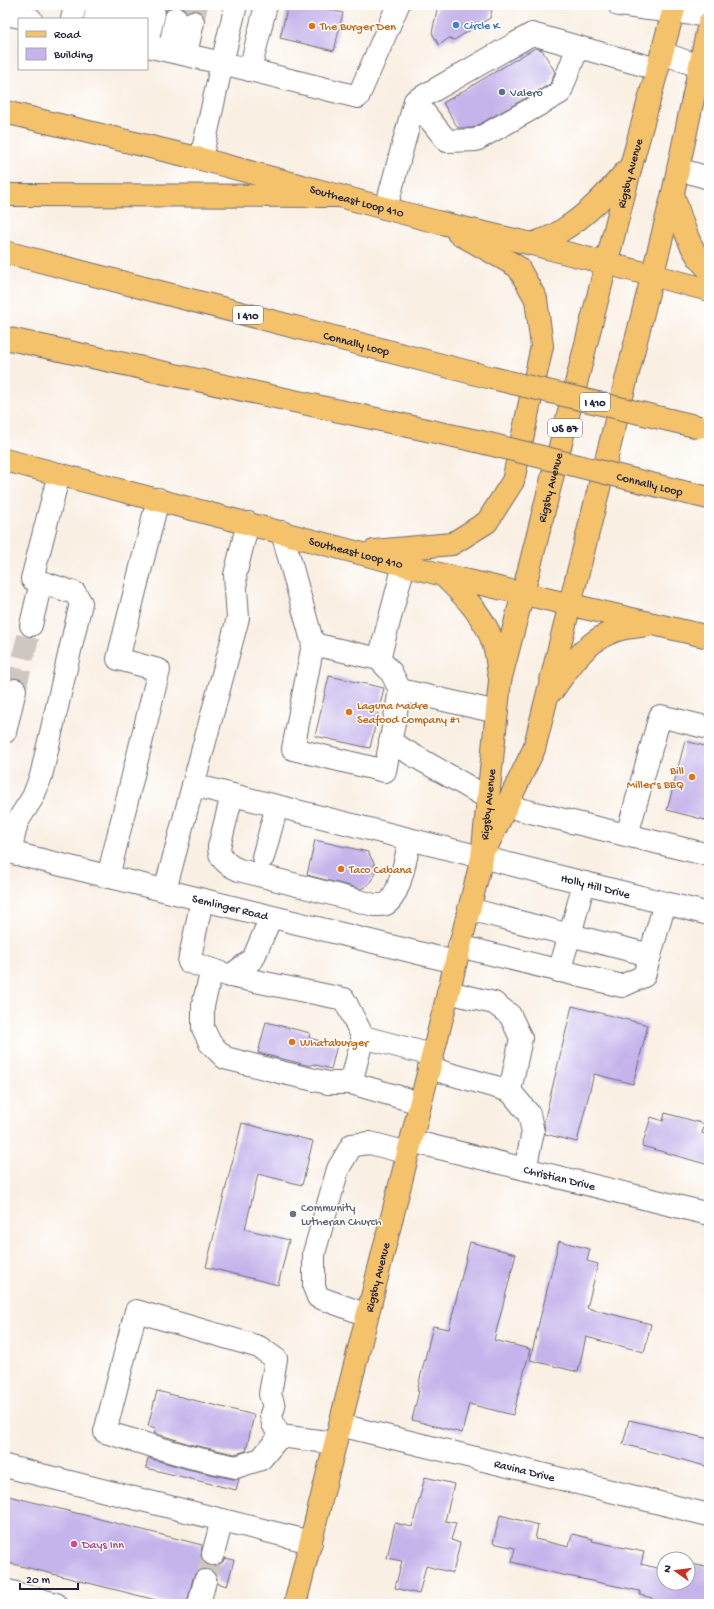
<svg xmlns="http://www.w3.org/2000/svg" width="714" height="1609" viewBox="0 0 714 1609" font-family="'Gochi Hand',sans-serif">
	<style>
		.building { fill: #c5b4eb }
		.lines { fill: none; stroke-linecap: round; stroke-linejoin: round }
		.minor-tunnel { stroke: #cec6c1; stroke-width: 22; stroke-dasharray: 22 11; stroke-linecap: butt }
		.minor-casing { stroke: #6d6a75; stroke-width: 24 }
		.major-casing { stroke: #6d6a75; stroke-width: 24 }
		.highway-casing { stroke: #6d6a75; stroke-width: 24 }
		.minor { stroke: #fff; stroke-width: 22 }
		.major { stroke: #f4c26a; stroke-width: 22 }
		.highway { stroke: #f4c26a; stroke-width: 22 }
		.highway-bridge-casing { stroke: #6d6a75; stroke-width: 24; stroke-linecap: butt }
		.highway-bridge { stroke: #f4c26a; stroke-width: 22 }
		.shop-dot { fill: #3f7fe0; stroke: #fff; stroke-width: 1.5 }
		.food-dot { fill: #e8710a; stroke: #fff; stroke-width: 1.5 }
		.service-dot { fill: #5c6f8a; stroke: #fff; stroke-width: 1.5 }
		.worship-dot { fill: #6b7280; stroke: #fff; stroke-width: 1.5 }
		.hotel-dot { fill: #d1479c; stroke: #fff; stroke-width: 1.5 }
		.labels { text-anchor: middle; stroke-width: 3; stroke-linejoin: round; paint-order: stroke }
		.shield { fill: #fff; stroke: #646476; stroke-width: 1 }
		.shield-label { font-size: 11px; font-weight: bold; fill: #22223b }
		.shop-label { font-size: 12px; fill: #366cbe; stroke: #fff; text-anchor: start }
		.food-label { font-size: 12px; fill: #c56008; stroke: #fff; text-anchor: start }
		.service-label { font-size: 12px; fill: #4e5e75; stroke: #fff; text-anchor: start }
		.street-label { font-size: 12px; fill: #22223b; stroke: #fff }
		.worship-label { font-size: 12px; fill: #5b616d; stroke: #fff; text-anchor: start }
		.hotel-label { font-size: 12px; fill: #b23c85; stroke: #fff; text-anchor: start }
	</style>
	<rect width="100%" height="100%" fill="#fff"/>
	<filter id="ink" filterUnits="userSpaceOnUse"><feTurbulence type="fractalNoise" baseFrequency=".025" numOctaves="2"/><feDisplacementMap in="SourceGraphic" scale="8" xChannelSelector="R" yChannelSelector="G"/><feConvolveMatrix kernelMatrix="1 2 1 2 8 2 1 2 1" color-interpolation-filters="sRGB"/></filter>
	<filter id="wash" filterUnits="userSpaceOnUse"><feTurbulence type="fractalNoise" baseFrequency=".012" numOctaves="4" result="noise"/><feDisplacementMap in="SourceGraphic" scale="16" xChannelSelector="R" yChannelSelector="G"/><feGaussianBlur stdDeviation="0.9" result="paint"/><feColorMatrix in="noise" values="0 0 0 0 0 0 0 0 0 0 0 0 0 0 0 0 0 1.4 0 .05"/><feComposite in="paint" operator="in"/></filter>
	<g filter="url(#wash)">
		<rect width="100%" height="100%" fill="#f9efe2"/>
		<g id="blocks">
			<!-- building -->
			<g class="building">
				<path d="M163,5H204L202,13L195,10L186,12L184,8L178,6H172L166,11Z"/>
				<path d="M288,5H311L343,13L334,51L280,38Z"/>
				<path d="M438,5H493L490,18L454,40L449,38L439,45L432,33Z"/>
				<path d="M535,48L542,50L555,72L550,84L473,128H458L443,103Z"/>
				<path d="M329,676L384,688L370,748L315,736Z"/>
				<path d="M685,741L709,747V821L667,810Z"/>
				<path d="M315,840L368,852L374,863L375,875L368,885L361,889L307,875Z"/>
				<path d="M572,1006L648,1025L633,1084L594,1074L577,1142L545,1134L544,1122Z"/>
				<path d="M266,1022L310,1033L309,1038L337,1045L331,1069L312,1064L311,1066L258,1053Z"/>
				<path d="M665,1113L705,1124L702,1133L709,1135V1165L642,1146L651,1117L663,1121Z"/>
				<path d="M242,1123L313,1141L302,1185L258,1174L245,1229L289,1240L278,1285L206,1267Z"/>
				<path d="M559,1241L590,1249L587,1261L598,1264L587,1308L651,1324L644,1352L586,1337L578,1372L530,1360Z"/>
				<path d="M470,1242L516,1254L494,1340L530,1349L513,1415L469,1404L462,1433L412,1420L419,1391H417L433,1326L449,1329Z"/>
				<path d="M157,1391L254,1415L246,1451L235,1454L193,1445L154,1433L156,1428L148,1426Z"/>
				<path d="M629,1420L709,1439V1467L623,1444Z"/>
				<path d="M148,1458L187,1469L233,1479H239L236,1490L146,1468Z"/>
				<path d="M425,1477L454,1484L445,1521L456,1523L451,1540L460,1543L453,1573L426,1566L419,1594L395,1588L402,1561L387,1558L395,1523L412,1527Z"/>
				<path d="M5,1495L202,1545L201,1558L204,1563L209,1566H217L222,1563L225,1558L234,1560L227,1586L217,1583V1577L213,1572L208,1569H201L196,1573L193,1578L187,1604H172L5,1562Z"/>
				<path d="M500,1515L538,1525L535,1539L569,1547L572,1534L593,1539L592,1541L644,1552L641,1564L664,1570V1583H688V1563L709,1568V1604H650L652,1598L640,1595V1591L558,1574L512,1562L515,1548L493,1543Z"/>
			</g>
		</g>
	</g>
	<g filter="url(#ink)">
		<use href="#blocks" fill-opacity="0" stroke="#6d6a75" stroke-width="1"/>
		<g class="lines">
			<!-- minor-tunnel -->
			<g class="minor-tunnel">
				<path d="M193,22L197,5"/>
				<path d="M15,690L31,625"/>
				<path d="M205,1581L213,1554"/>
			</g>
			<defs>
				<g id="minor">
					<path d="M236,5L222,63L358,97L398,5"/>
					<path d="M619,5C649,10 679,12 709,16"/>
					<path d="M5,14L31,19"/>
					<path d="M72,19L75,5"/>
					<path d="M95,19L98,5"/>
					<path d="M115,19L119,5"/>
					<path d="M135,19L137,10"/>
					<path d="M147,43L154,13"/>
					<path d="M147,46L222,63L201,159"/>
					<path d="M169,51L176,18"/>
					<path d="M662,53L699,66L709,73"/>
					<path d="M186,54L193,22"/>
					<path d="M250,70L266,5"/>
					<path d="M415,101L447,141L476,140L560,93L578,47"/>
					<path d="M678,169L709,178"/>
					<path d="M386,208L415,101L532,34L657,69"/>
					<path d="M282,532L313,644L293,749L385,771L400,690L391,672L379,659L313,644"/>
					<path d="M31,625L41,582"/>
					<path d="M379,659L404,565"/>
					<path d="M400,690L497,712"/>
					<path d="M5,732L15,690"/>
					<path d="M390,742L488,798"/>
					<path id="s1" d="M193,785L709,914"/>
					<path d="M232,795L219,847C219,859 229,866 239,870L374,905C377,905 383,905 386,904C400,897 406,854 410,840"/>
					<path d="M506,806L709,855"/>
					<path d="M627,835L660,716L709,728"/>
					<path id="s2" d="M5,851L455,962"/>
					<path d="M10,852L17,822L33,797L41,776L81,603L75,593L32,579L59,474"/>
					<path d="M263,857L277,806"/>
					<path d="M108,877L159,670L118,659L158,499"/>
					<path d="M165,890L238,618L235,575L248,523"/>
					<path d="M202,900L189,962L230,976L253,959L271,917"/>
					<path d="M469,909L570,935L584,883"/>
					<path d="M459,946L622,986L644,976L665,903"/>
					<path d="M212,970L203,1005V1028L210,1043L225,1058L284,1073L328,1083H351L420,1103"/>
					<path d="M559,971L570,935L650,955"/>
					<path d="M230,976L344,999L363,1037L432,1055"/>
					<path d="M448,992L494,1003L510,1015L521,1038L510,1091L529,1114L533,1132L525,1169"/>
					<path d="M429,1068L510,1091"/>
					<path d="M351,1083L363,1037"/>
					<path id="s3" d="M411,1141L709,1214"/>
					<path d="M367,1315L318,1297L314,1287V1253L338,1169L352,1145L370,1143L408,1153"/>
					<path id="s4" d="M340,1425L709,1515"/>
					<path d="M280,1436L273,1424L271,1414L274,1407L270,1394L276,1359L259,1347L136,1311L105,1432L190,1457L236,1467L261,1459L280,1436L335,1443"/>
					<path d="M5,1466L311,1542"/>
					<path d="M213,1554L222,1520"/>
					<path d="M5,1590L56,1604"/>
					<path d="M199,1604L205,1581"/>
				</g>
				<g id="major">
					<path id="s5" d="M5,112L201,159L437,222L532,244L709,290"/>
					<path id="s6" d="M5,460L443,575L709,637"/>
					<path d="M374,551L452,544L487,522L513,481L542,346L536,299L518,267L458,233"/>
					<path d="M443,575C463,595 486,617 494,646C497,655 497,665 499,674"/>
					<path d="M553,690C572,663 590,635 625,628C632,627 640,626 647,625"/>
					<path d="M488,844L534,749L570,604"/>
					<path id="s7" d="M295,1604L482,858L500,681L523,593"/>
				</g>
				<g id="highway">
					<path d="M673,194C682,221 688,250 709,270"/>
					<path d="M5,195L339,196"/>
					<path d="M532,244C542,240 553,237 561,231C588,215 607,193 627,170"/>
					<path id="s8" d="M5,252L492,378"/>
					<path d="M5,338L477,441"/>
					<path d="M683,492L709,498"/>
					<path id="s9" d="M523,593L631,166L675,5"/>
					<path d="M570,604L673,193L709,23"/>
				</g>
			</defs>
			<!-- minor casing -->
			<use href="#minor" class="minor-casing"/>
			<!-- major casing -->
			<use href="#major" class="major-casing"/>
			<!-- highway casing -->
			<use href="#highway" class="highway-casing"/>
			<!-- minor -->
			<use href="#minor" class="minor"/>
			<!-- major -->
			<use href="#major" class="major"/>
			<!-- highway -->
			<use href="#highway" class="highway"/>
			<defs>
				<g id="highway-bridge">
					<path d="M492,378L699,427"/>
					<path id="s10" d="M477,441L683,492"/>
				</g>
			</defs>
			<!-- highway-bridge casing -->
			<use href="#highway-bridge" class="highway-bridge-casing"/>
			<!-- highway-bridge -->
			<use href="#highway-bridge" class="highway-bridge"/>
		</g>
	</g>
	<!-- markers -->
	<circle class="shop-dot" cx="456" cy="25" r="4"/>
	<g class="food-dot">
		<circle cx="312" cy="26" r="4"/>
		<circle cx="349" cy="712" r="4"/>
		<circle cx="692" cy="777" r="4"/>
		<circle cx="341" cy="869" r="4"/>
		<circle cx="292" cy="1042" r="4"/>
	</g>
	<circle class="service-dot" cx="502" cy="92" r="4"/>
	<circle class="worship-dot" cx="293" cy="1214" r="4"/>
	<circle class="hotel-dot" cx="74" cy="1544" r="4"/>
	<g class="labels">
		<!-- shield labels -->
		<g class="shield">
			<rect x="233" y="306" width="30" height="18" rx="3"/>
			<rect x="580" y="393" width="30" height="18" rx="3"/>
			<rect x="548" y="419" width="34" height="18" rx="3"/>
		</g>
		<g class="shield-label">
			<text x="248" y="319">I 410</text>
			<text x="595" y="406">I 410</text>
			<text x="565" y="432">US 87</text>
		</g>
		<!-- shop labels -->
		<g class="shop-label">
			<text x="464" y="29">Circle K</text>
		</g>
		<!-- food labels -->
		<g class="food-label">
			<text x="320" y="30">The Burger Den</text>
			<text x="357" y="709">Laguna Madre<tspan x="357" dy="14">Seafood Company #1</tspan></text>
			<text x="684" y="774" text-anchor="end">Bill<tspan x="684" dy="14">Miller's BBQ</tspan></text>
			<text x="349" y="873">Taco Cabana</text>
			<text x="300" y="1046">Whataburger</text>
		</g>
		<!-- service labels -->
		<g class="service-label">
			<text x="510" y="96">Valero</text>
		</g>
		<!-- street labels -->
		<g class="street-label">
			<text dy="4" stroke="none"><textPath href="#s9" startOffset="433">Rigsby Avenue</textPath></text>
			<text dy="4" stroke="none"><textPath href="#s5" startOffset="363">Southeast Loop 410</textPath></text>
			<text dy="4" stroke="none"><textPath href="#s8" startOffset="363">Connally Loop</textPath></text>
			<text dy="4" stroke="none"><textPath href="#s10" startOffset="178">Connally Loop</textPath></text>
			<text dy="4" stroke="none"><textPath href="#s9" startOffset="109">Rigsby Avenue</textPath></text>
			<text dy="4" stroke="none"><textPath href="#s6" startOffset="363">Southeast Loop 410</textPath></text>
			<text dy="4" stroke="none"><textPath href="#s7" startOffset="823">Rigsby Avenue</textPath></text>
			<text dy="4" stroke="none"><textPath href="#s1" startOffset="415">Holly Hill Drive</textPath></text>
			<text dy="4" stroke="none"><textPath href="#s2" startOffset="232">Semlinger Road</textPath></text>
			<text dy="4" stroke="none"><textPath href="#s3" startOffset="153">Christian Drive</textPath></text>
			<text dy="4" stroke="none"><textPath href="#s7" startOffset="337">Rigsby Avenue</textPath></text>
			<text dy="4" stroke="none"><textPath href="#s4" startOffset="190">Ravina Drive</textPath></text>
		</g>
		<!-- worship labels -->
		<g class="worship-label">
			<text x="301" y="1211">Community<tspan x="301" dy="14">Lutheran Church</tspan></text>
		</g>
		<!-- hotel labels -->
		<g class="hotel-label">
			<text x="82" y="1548">Days Inn</text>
		</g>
	</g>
	<!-- margin -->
	<rect width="714" height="1609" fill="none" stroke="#fff" stroke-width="20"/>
	<!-- legend -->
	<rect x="18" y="18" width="130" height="52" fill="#ffffff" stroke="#a7a7b1"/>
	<rect x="26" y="31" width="20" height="6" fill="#f4c26a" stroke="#a7a7b1"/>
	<text x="54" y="38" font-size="12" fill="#22223b">Road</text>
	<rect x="26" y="48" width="20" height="12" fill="#c5b4eb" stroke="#a7a7b1"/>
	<text x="54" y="58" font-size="12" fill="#22223b">Building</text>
	<!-- north arrow -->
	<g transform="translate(676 1571) rotate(284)"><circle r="19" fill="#ffffff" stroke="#a7a7b1"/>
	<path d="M0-3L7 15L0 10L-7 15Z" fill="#c8321e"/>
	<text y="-6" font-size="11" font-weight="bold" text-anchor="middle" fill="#22223b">N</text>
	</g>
	<!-- scale -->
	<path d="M20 1583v6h58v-6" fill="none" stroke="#22223b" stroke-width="2"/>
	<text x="26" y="1583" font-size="12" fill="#22223b" stroke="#ffffff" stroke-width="3" paint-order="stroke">20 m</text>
</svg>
